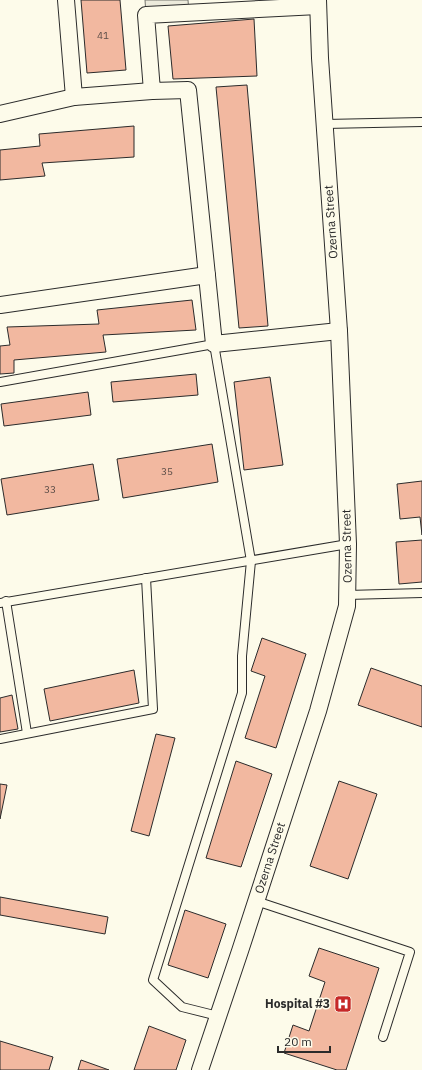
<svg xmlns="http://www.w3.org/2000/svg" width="422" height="1070" viewBox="0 0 422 1070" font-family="'IBM Plex Sans',sans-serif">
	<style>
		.parking { fill: #eceadb; stroke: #74746e }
		.building { fill: #f2b8a0; stroke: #2b2b2b }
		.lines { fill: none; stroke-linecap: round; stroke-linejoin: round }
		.service-casing { stroke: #2b2b2b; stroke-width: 10 }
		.minor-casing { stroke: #2b2b2b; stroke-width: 18 }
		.service { stroke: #fdfbea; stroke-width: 8 }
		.minor { stroke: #fdfbea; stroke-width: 16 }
		.labels { text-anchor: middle; stroke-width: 3; stroke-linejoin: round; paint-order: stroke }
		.number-label { font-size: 10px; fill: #5d4e48 }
		.street-label { font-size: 12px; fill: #2b2b2b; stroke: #fdfbea }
		.poi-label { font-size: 12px; font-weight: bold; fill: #2b2b2b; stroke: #fdfbea; text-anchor: end }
	</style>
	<rect width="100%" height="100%" fill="#fdfbea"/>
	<!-- parking -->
	<path class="parking" d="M145,0H188L189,13L146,15Z"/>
	<!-- building -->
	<g class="building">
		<path d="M81,0H120L126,70L87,73Z"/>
		<path d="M254,19L257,76L173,79L168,26Z"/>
		<path d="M247,85L268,326L239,328L216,87Z"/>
		<path d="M134,126V157L42,163L45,176L0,180V150L40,146L39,134Z"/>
		<path d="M192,300L196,330L103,335L106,352L14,360V373L0,374V346L10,345L7,327L99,324L97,310Z"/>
		<path d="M196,374L198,395L113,402L111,382Z"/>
		<path d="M270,377L283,465L244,470L234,382Z"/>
		<path d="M88,392L91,415L4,426L1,404Z"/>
		<path d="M212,444L218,482L123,498L117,459Z"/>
		<path d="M93,464L99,500L7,515L1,479Z"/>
		<path d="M422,481V535L420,517L400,519L397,484Z"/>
		<path d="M422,540V582L399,584L396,542Z"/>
		<path d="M262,638L306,654L276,748L245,738L265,676L251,671Z"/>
		<path d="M371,668L422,686V727L358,705Z"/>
		<path d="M134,670L139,703L50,721L44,689Z"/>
		<path d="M12,695L18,729L0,732V698Z"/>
		<path d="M156,734L175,738L149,836L131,831Z"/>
		<path d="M236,761L272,774L241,867L206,858Z"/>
		<path d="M339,781L377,794L348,879L310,866Z"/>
		<path d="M0,784L7,785L0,819Z"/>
		<path d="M0,897L108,917L105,934L0,915Z"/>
		<path d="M185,910L226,924L208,978L168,965Z"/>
		<path d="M319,948L379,968L346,1070H337L284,1053L293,1025L309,1031L325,982L309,976Z"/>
		<path d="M149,1026L186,1040L176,1070H134Z"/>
		<path d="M0,1041L53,1057L49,1070H0Z"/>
		<path d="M81,1060L109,1070H78Z"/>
	</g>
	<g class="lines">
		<defs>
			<g id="service">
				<path d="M325,124L422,122"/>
				<path d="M0,382L214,344L251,561L242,656V693L153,980L182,1007L218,1016"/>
				<path d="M347,595L422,593"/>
				<path d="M6,601L27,733"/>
				<path d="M0,603L348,544"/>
				<path d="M0,739L153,709L146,578"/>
				<path d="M256,901L410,952L383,1037"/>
			</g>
			<g id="minor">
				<path d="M66,0L74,97"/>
				<path d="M318,6L146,15L152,91L188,90L214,344L339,331"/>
				<path d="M0,114L74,97L152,91"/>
				<path d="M0,305L207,275"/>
				<path d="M200,1070L240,951L318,711L347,606L348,544L339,331L320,58L318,0"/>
			</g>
		</defs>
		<!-- service casing -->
		<use href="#service" class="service-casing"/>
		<!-- minor casing -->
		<use href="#minor" class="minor-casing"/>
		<!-- service -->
		<use href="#service" class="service"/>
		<!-- minor -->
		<use href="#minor" class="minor"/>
	</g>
	<!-- icons -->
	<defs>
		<symbol id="hospital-square" viewBox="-11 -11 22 22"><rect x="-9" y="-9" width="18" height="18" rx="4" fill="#c62828" stroke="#fdfbea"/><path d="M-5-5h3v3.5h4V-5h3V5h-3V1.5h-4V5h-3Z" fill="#fff"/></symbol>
	</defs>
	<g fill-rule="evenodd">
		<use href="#hospital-square" x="333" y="994" width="20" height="20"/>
	</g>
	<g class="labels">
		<!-- number labels -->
		<g class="number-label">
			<text x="103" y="39">41</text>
			<text x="167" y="475">35</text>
			<text x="50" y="493">33</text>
		</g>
		<!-- street labels -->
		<g class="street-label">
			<text transform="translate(331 222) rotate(-94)" y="4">Ozerna Street</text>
			<text transform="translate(347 546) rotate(-91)" y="4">Ozerna Street</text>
			<text transform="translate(270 858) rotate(-72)" y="4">Ozerna Street</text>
		</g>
		<!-- poi labels -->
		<g class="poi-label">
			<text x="330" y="1008">Hospital #3</text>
		</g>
	</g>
	<!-- scale -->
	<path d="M278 1046v6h52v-6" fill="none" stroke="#2b2b2b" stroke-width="2"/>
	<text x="284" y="1046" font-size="12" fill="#2b2b2b" stroke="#fdfbea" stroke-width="3" paint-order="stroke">20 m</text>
</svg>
